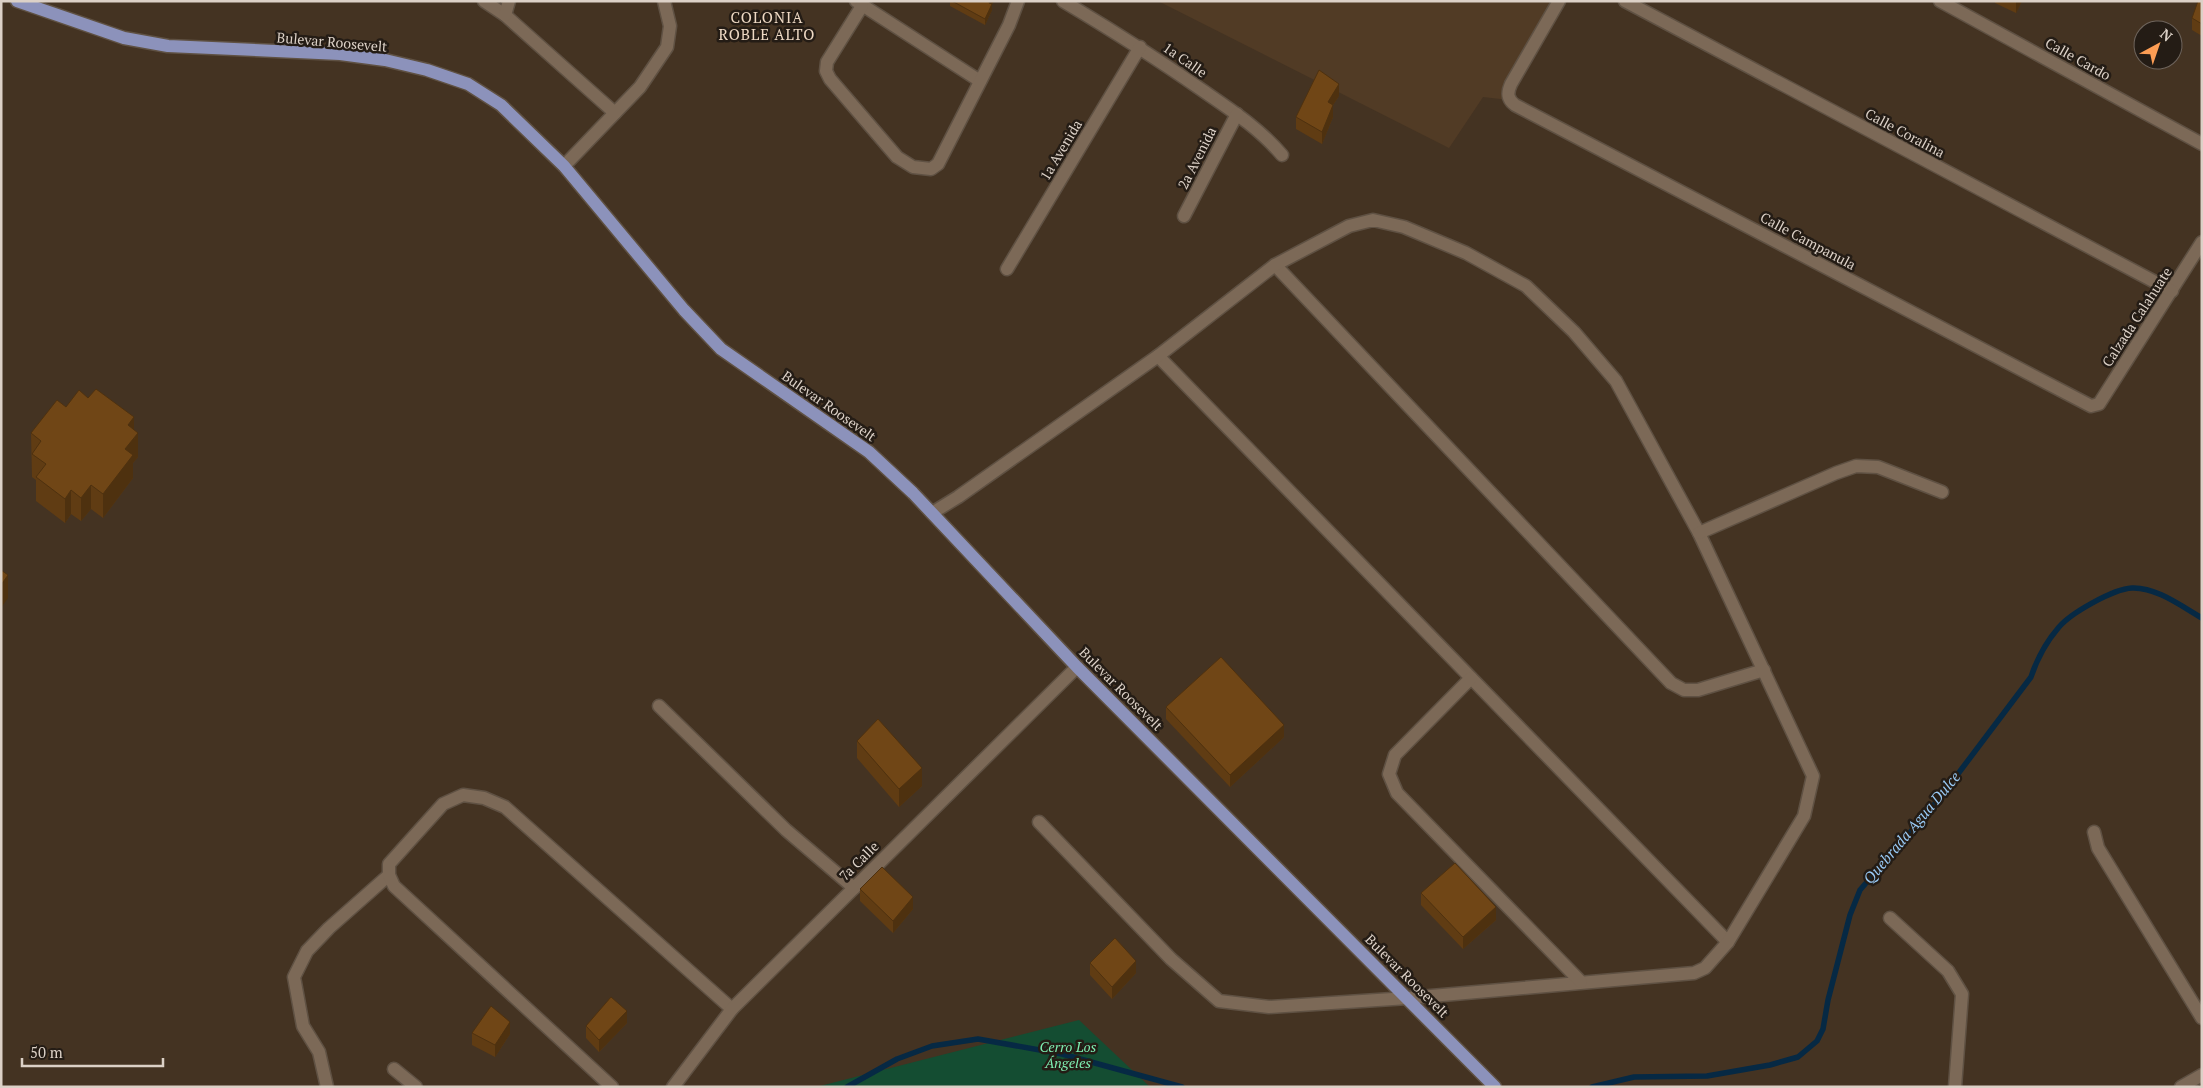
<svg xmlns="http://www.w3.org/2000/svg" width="2203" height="1088" viewBox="0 0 2203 1088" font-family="'PT Serif',serif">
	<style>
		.built { fill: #513b25 }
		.green { fill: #144d32 }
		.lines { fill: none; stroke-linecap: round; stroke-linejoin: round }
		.stream { stroke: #062944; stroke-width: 5.5 }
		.minor-casing { stroke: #5f5143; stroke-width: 15 }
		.major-casing { stroke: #5f5143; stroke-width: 15 }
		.minor { stroke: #7c6957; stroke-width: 12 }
		.major { stroke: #8c92bb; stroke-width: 12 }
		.wall { fill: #603c13 }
		.shaded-wall { fill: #4e310f }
		.building { fill: #704616; stroke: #4e310f }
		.labels { text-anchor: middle; stroke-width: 5; stroke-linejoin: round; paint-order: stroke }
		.street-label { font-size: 14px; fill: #dcd1c7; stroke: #241c15 }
		.park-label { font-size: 14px; font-style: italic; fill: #7eeeb2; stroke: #241c15 }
		.neighbourhood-label { font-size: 15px; letter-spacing: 1px; fill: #eed9c4; stroke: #241c15 }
		.water-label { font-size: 15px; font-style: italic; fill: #99caf6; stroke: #241c15 }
	</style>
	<rect width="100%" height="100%" fill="#432"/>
	<!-- built -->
	<path class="built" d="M1158,1H1560L1509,100L1483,97L1449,148Z"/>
	<!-- green -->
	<path class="green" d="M1079,1020L1150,1087H819L820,1086Z"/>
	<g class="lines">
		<!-- stream -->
		<g class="stream">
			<path d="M847,1087L897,1059L932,1046L978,1039L1062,1054L1182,1087"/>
			<path d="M1592,1087L1634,1077L1707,1076L1770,1065L1798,1057L1817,1041L1823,1029L1828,1000L1850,915L1860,890L1939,799L2031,677C2037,659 2046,642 2059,627C2071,613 2113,589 2132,588C2156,587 2181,606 2202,618"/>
		</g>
		<defs>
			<g id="minor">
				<path d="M484,1L505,15L615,113"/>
				<path d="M856,1L980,81"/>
				<path d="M1063,1C1110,29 1156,58 1202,90C1231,110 1259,128 1282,155"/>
				<path d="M1559,1L1511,84C1507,93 1507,99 1515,105L2091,406L2099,404L2202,242"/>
				<path d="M1625,1L2172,291"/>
				<path d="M1940,1L2202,144"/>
				<path d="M862,6L827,62L826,71L830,79L897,157L913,167L931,169L938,164L1009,25L1018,1"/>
				<path d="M505,15L509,1"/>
				<path d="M564,166L640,87L667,47L670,26L664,1"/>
				<path d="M1184,216L1237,114"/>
				<path d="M1275,265L1671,683L1684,690H1698L1764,670"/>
				<path d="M1007,269L1140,47"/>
				<path d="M1158,356L1728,942"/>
				<path d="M932,513L958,497L1158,356L1275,265L1349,226L1373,220L1404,227L1466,253L1526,286L1574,332L1616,381L1699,533L1813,776L1804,816L1728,942L1705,968L1694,973L1408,998L1269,1007L1219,1001L1171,959L1039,822"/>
				<path d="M1699,533L1836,473L1856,466L1878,467L1942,492"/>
				<path d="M1471,678L1395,755L1389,774L1397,793L1581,982"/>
				<path d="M659,706L786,830L854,888"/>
				<path d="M2094,832L2098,848L2202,1018"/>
				<path d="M1890,918L1948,971L1962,994L1955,1087"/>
				<path d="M394,1069L416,1087"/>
				<path d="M327,1087L319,1052L303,1026L294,977L307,951L329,928L389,875"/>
				<path d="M612,1087L394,886L389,875V864L443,804L463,795L484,798L505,807L732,1009"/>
				<path d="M673,1087L732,1009L1077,667"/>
				<path d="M2181,1087L2202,1075"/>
			</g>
			<path id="major" d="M17,1L124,38L168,46L340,54L385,60L427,70L468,84L501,105L564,166L684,310L721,349L869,452L913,493L1077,667L1495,1087"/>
		</defs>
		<!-- minor casing -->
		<use href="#minor" class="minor-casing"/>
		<!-- major casing -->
		<use href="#major" class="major-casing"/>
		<!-- minor -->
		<use href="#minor" class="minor"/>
		<!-- major -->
		<use href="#major" class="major"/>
	</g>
	<!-- wall -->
	<g class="wall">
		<path d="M950,1H994L992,4V10L985,25L950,6Z"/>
		<path d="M1995,1H2022L2016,13L1995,3Z"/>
		<path d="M2202,1V36L2192,30V18Z"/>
		<path d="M1339,96L1333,105V117L1322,144L1296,129V117Z"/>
		<path d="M134,430L138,457L133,463V478L103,518L91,509L81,521L71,514L65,523L36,501V480L32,477L31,433Z"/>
		<path d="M1166,707L1284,737L1230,787L1166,719Z"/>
		<path d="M857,741L922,786L899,807L857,758Z"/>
		<path d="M860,889L913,909L893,933L860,901Z"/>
		<path d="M1421,893L1496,920L1463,949L1421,905Z"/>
		<path d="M1090,963L1136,973L1112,999L1090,975Z"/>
		<path d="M627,1023L599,1052L586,1038V1026Z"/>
		<path d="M472,1033L510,1034L495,1057L472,1045Z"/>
	</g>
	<!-- shaded-wall -->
	<g class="shaded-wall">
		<path d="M990,1H994L992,4V10L985,25V19Z"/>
		<path d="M2016,1H2022L2016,13Z"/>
		<path d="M1339,84V96L1333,105V117L1322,144V132L1328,102Z"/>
		<path d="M134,417V439L138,433V457L133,463V478L103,518V494L125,449L128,425Z"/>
		<path d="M91,485V509L81,521V498Z"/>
		<path d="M71,490V514L65,523V499Z"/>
		<path d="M8,575V598L1,608V585Z"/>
		<path d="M1284,725V737L1230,787V775Z"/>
		<path d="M922,768V786L899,807V789Z"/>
		<path d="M913,897V909L893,933V921Z"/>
		<path d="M1496,907V920L1463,949V937Z"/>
		<path d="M1136,961V973L1112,999V987Z"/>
		<path d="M627,1011V1023L599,1052V1040Z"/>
		<path d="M510,1022V1034L495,1057V1045Z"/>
	</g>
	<!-- building -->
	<g class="building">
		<path d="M952,1H990L989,3L992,4L985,19Z"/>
		<path d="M2198,1H2202V24L2192,18Z"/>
		<path d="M1319,70L1339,84L1328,102L1333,105L1322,132L1296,117Z"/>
		<path d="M96,389L134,417L128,425L138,433L125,449L133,455L103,494L91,485L81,498L71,490L65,499L36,477L46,464L32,454L41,441L31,433L57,400L66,407L79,390L88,398Z"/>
		<path d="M1,570L8,575L1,585Z"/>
		<path d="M1221,657L1284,725L1230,775L1166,707Z"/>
		<path d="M878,719L922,768L899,789L857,741Z"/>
		<path d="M1455,863L1496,907L1463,937L1421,893Z"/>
		<path d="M882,867L913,897L893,921L860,889Z"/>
		<path d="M1115,938L1136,961L1112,987L1090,963Z"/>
		<path d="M611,997L627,1011L599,1040L586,1026Z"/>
		<path d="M491,1006L510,1022L495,1045L472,1033Z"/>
	</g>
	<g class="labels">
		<!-- street labels -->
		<g class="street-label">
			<text transform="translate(332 42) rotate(5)" y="5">Bulevar Roosevelt</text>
			<text transform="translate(2078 59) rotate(29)" y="5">Calle Cardo</text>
			<text transform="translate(1185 60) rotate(35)" y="5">1a Calle</text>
			<text transform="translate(1905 133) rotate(28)" y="5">Calle Coralina</text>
			<text transform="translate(1061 150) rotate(-59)" y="5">1a Avenida</text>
			<text transform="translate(1197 158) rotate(-63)" y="5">2a Avenida</text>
			<text transform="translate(1808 241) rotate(28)" y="5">Calle Campanula</text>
			<text transform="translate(2137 317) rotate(-57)" y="5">Calzada Calahuate</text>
			<text transform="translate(829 406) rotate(35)" y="5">Bulevar Roosevelt</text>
			<text transform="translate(1121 689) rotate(45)" y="5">Bulevar Roosevelt</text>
			<text transform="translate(859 861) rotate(-45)" y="5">7a Calle</text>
			<text transform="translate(1407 976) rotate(45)" y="5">Bulevar Roosevelt</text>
		</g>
		<!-- park labels -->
		<g class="park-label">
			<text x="1068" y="1052">Cerro Los<tspan x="1068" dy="16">Ángeles</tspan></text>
		</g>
		<!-- neighbourhood labels -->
		<g class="neighbourhood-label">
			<text x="767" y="23">COLONIA<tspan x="767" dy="17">ROBLE ALTO</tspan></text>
		</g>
		<!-- water labels -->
		<g class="water-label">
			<text transform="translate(1912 828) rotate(-50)" y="5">Quebrada Agua Dulce</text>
		</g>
	</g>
	<!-- border -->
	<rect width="2203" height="1088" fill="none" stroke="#dcd1c7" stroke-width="5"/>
	<!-- north arrow -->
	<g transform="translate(2158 45) rotate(40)"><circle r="24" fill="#241c15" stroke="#6e645c"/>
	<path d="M0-4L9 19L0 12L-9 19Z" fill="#fd9d54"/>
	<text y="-8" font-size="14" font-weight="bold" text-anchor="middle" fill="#dcd1c7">N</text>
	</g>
	<!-- scale -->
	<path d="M22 1058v8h141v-8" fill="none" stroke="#dcd1c7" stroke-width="2.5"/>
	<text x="30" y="1058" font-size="15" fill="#dcd1c7" stroke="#241c15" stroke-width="4" paint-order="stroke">50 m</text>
</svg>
